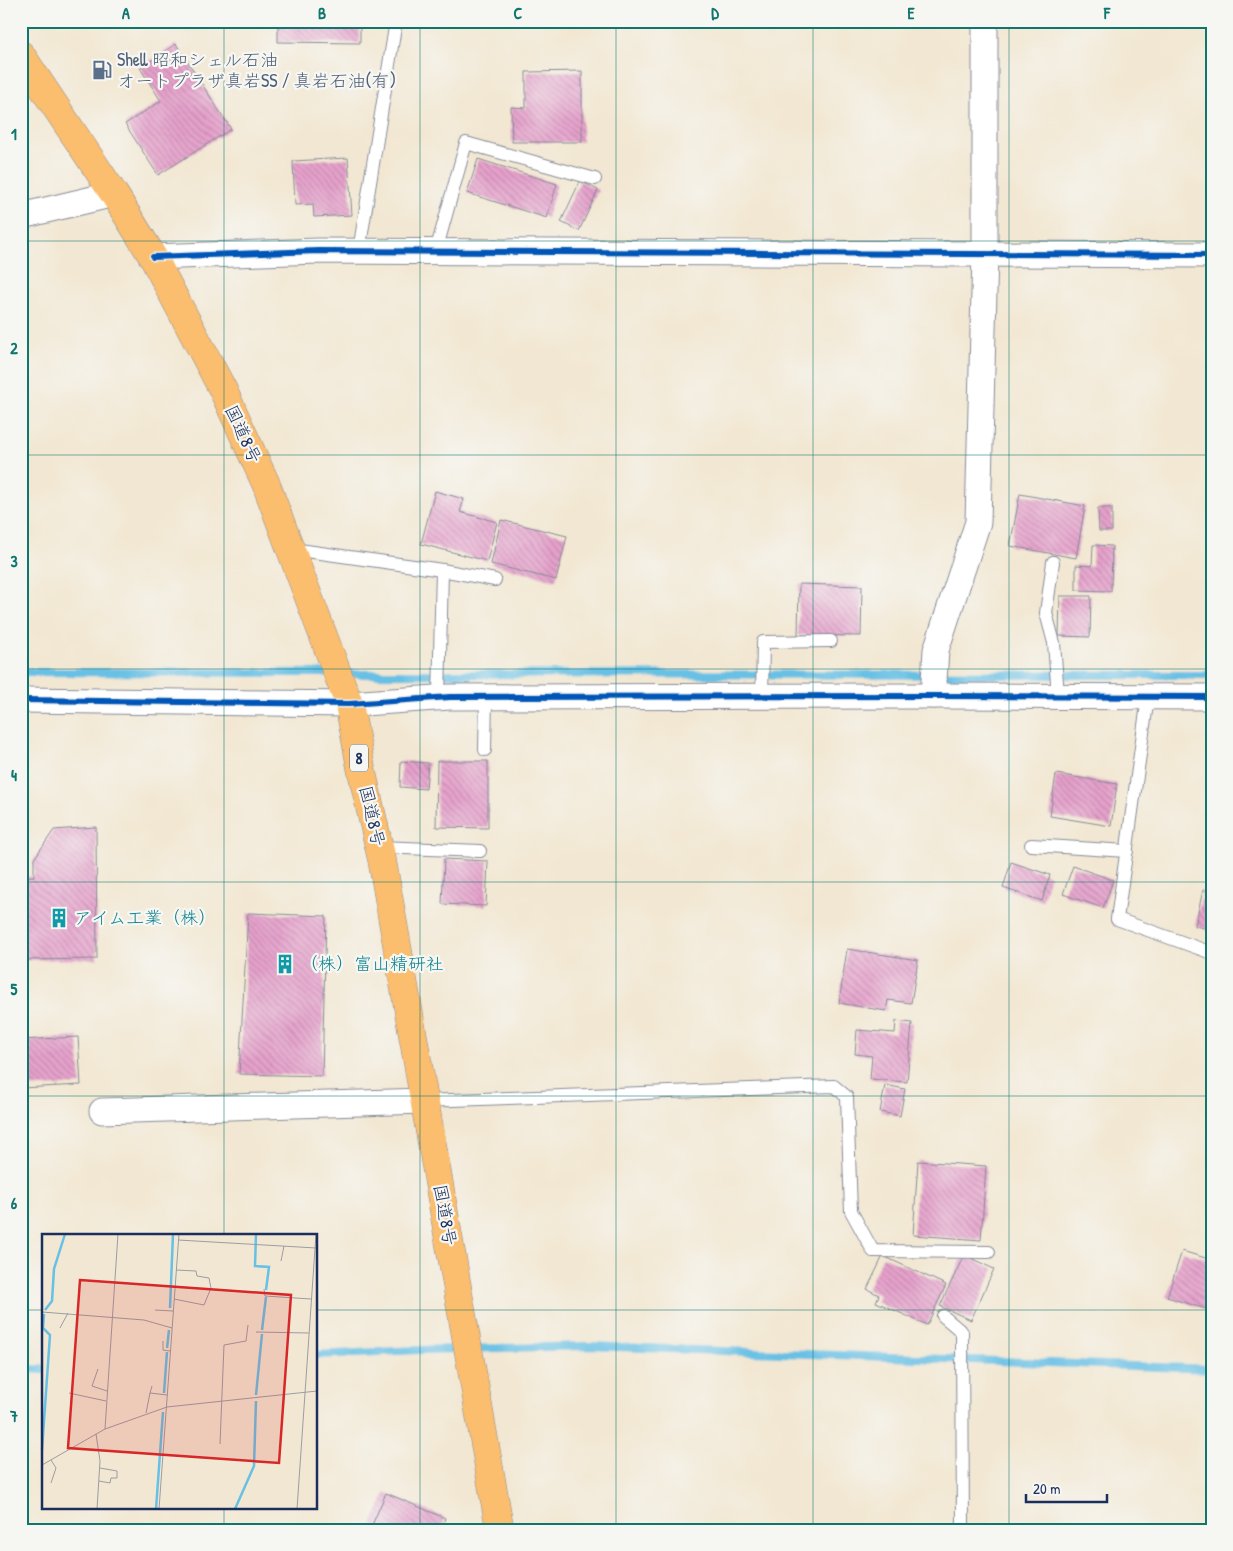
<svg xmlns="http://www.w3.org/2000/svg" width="1233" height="1551" viewBox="0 0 1233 1551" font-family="'Patrick Hand','Klee One',sans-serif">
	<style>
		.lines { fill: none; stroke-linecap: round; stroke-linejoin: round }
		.stream { stroke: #67c0e5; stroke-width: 8 }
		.building { fill: url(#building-back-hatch) }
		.lane-casing { stroke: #868b98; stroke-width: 14 }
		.street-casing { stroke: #868b98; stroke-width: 27 }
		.highway-casing { stroke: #868b98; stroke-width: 29 }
		.lane { stroke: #fff; stroke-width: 12 }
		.street { stroke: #fff; stroke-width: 25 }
		.highway { stroke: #fbbd6e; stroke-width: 28 }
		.cycleway-casing { stroke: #f6f6f2; stroke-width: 9 }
		.cycleway { stroke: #0057b8; stroke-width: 6 }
		.grid { fill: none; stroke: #0f766e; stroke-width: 1; stroke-opacity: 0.55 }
		.labels { text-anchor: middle; stroke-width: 4.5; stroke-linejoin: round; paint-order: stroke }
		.shield { fill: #f6f6f2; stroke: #5d6b8a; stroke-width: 1 }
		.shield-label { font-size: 16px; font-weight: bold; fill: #1b2f5e }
		.service-label { font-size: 18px; fill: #4e5e75; stroke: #f6f6f2; text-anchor: start }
		.street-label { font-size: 18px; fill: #1b2f5e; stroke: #f6f6f2 }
		.culture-label { font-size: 18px; fill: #0d838f; stroke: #f6f6f2; text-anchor: start }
		.inset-river { fill: none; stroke: #67c0e5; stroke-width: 2.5 }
		.inset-road { fill: none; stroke: #9c9da4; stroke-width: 1 }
		.view { fill: #d62828; fill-opacity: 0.15; stroke: #d62828; stroke-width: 2.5 }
		.inset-edge { fill: none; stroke: #1b2f5e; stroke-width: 2.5 }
		.neatline { fill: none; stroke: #0f766e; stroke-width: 2 }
		.grid-label { font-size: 16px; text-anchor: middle; font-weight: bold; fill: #0f766e }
	</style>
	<defs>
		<pattern id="building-back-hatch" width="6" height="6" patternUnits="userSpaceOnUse" patternTransform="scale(1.25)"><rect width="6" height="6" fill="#e7a2cc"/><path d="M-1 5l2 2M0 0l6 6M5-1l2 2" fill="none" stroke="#ba84a9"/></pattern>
	</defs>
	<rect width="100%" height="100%" fill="#f6f6f2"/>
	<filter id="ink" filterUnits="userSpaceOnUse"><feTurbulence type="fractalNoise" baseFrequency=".02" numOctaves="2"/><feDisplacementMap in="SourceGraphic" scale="10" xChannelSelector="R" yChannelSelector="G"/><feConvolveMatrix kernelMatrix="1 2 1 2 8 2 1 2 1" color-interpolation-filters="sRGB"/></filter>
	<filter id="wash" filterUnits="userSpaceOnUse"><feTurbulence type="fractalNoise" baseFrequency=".0096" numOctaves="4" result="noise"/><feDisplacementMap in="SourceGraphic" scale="20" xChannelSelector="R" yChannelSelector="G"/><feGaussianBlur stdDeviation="1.12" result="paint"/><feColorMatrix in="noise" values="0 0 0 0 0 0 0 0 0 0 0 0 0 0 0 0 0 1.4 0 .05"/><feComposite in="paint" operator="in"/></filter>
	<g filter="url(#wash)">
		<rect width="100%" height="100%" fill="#f2e7d2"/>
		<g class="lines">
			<!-- stream -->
			<g class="stream">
				<path d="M21,672L332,673"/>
				<path d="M343,674L1212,675"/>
				<path d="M316,1355L417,1350L589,1346L1212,1369"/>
				<path d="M21,1370L44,1369"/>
			</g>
		</g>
		<g id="blocks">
			<!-- building -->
			<g class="building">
				<path d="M278,21H360V43L278,42Z"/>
				<path d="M176,44L231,129L158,175L125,124L161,101L140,68Z"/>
				<path d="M582,71V142H512L511,107L526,108V72Z"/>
				<path d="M348,158L352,215L314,217L313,204L295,205L293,161Z"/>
				<path d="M478,159L557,184L547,218L467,193Z"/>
				<path d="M580,181L598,190L579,231L561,222Z"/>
				<path d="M435,491L464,499L460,512L497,522L487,561L421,544Z"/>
				<path d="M1020,494L1085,506L1076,558L1010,546Z"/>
				<path d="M1098,508H1112V531H1099Z"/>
				<path d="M501,520L567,536L556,580L491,564Z"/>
				<path d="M1093,545L1112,546L1111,591L1076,590V565L1092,566Z"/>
				<path d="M799,584L862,586L861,636L798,635Z"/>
				<path d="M1060,596H1091L1090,637L1059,636Z"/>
				<path d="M401,761L428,763L426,789L400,787Z"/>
				<path d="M437,761H488V828L436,827Z"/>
				<path d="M1056,774L1117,784L1111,826L1050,816Z"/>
				<path d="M96,827L97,959L21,960V877L34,876V859L54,830Z"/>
				<path d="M444,859L488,861L486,906L442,904Z"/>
				<path d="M1011,862L1050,875L1042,901L1003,888Z"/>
				<path d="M1073,866L1113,880L1103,908L1063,894Z"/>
				<path d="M1203,890L1212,891V930L1195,926Z"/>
				<path d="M248,913L326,916L322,1076L239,1074Z"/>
				<path d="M847,949L918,960L911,1003L888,1000L886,1011L839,1003Z"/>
				<path d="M896,1021L912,1023L907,1082L870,1079L872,1056L855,1054L857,1030L895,1033Z"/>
				<path d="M78,1037L81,1085L21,1088V1040Z"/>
				<path d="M885,1085L905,1089L900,1116L880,1112Z"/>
				<path d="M918,1161L986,1166L981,1240L913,1235Z"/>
				<path d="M1182,1251L1212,1260V1311L1167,1297Z"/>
				<path d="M964,1255L994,1269L971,1320L940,1306Z"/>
				<path d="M883,1256L946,1285L927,1325L876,1302L879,1295L867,1289Z"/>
				<path d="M386,1493L445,1518L441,1530H384L372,1525Z"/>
			</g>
		</g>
	</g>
	<g filter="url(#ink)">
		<use href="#blocks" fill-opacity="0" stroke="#868b98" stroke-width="1"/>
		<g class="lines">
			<defs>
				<g id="lane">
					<path d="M359,251L396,21"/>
					<path d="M436,251L466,143L595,179"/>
					<path d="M292,549L442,570"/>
					<path d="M1053,562L1046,613L1054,643L1058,696"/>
					<path d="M762,697L763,642L831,641"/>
					<path d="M1148,697L1117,919L1212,953"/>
					<path d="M439,698L442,570L495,580"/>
					<path d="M485,750L486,697"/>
					<path d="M1031,845L1127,851"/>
					<path d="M379,847L480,851"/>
					<path d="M424,1101L834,1086L847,1097L851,1211L873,1251L989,1252"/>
					<path d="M943,1316L962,1332L963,1530"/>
				</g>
				<g id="street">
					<path d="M21,216L114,194"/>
					<path d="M153,257L318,251L1212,255"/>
					<path d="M933,696L936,650L978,522L985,254V21"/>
					<path d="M21,700L349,704L450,697L933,696L1212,697"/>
					<path d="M102,1111L424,1101"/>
				</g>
				<path id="highway" d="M21,55L114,194L153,257L223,390L266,484L349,704L361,768L382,860L500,1530"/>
			</defs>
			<!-- lane casing -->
			<use href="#lane" class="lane-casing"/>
			<!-- street casing -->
			<use href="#street" class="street-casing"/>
			<!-- highway casing -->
			<use href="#highway" class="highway-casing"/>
			<!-- lane -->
			<use href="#lane" class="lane"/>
			<!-- street -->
			<use href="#street" class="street"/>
			<!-- highway -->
			<use href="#highway" class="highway"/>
			<defs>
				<g id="cycleway">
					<path d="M153,257L318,251L1212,255"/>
					<path d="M21,700L349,704L450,697L933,696L1212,697"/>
				</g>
			</defs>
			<!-- cycleway casing -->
			<use href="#cycleway" class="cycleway-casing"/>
			<!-- cycleway -->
			<use href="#cycleway" class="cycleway"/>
		</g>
	</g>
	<!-- grid -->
	<path class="grid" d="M224,21V1235M420,21V1530M616,21V1530M813,21V1530M1009,21V1530M21,241H1212M21,455H1212M21,669H1212M21,882H1212M21,1096H1212M21,1310H44M316,1310H1212M224,1507V1530"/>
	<!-- icons -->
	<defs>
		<symbol id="fuel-bare" viewBox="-9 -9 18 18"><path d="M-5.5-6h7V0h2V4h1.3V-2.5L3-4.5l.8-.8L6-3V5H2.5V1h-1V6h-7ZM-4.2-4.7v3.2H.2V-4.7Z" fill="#5c6f8a" stroke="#f6f6f2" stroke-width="2.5" paint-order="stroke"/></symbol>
		<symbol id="building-bare" viewBox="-9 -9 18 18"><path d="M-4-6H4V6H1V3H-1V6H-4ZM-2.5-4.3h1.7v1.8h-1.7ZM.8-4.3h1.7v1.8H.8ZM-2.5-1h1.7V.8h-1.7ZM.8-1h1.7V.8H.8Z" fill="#0f9aa8" stroke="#f6f6f2" stroke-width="2.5" paint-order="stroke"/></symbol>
	</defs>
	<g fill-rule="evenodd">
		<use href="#fuel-bare" x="88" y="56" width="28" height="28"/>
		<use href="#building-bare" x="45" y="904" width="28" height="28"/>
		<use href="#building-bare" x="271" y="950" width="28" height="28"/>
	</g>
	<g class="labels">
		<!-- shield labels -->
		<rect class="shield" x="350" y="744.5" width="18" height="27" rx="4"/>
		<g class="shield-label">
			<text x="359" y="764">8</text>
		</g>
		<!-- service labels -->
		<g class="service-label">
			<text x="117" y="66">Shell 昭和シェル石油<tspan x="117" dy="21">オートプラザ真岩SS / 真岩石油(有)</tspan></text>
		</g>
		<!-- street labels -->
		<g class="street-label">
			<text transform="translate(243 434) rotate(65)" y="6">国道8号</text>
			<text transform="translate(372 816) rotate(77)" y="6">国道8号</text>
			<text transform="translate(445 1215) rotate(80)" y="6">国道8号</text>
		</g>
		<!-- culture labels -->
		<g class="culture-label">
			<text x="74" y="924">アイム工業（株）</text>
			<text x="300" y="970">（株）富山精研社</text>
		</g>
	</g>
	<!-- overview -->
	<g transform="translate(42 1234)">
		<rect width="275" height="275" fill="#f2e7d2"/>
		<path class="inset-river" d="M214,0L213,32L227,33L224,56M128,74L131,0M3,76L10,67L12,35L23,0M220,96L224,63M125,114L127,96M122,159L125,118M214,161L220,100M0,216L8,101L1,94L2,80M114,275L121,178M193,275L212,232L214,167"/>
		<path class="inset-road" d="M136,6L274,14M239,27L242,12M222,55L223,62L269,65M132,65L162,71L169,54L167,44L155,42L154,37L134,36M113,76L131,77M0,78L102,86L130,94M18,94L26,79M214,98L267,99M121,107V116L128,117M56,135L50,152L65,157M110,152L108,159L125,161M27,159L64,167M104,179L108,159M63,195L76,0M54,200L58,227L55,275M178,210L182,111L204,107L206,91M9,226L14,234L9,249M0,231L63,195L125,173L275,157M57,247L68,249L69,244H75V237L58,234M117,275L137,0M255,275L274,0"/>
		<path class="view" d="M38,46L249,61L237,229L26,214Z"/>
		<rect width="275" height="275" class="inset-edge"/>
	</g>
	<!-- margin -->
	<rect width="1233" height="1551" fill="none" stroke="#f6f6f2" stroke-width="55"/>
	<!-- scale -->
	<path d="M1026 1494v8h81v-8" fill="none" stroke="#1b2f5e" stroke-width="2.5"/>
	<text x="1033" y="1494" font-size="15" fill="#1b2f5e" stroke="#f6f6f2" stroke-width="4" paint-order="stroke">20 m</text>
	<rect x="28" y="28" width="1178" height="1496" class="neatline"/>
	<g class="grid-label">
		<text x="126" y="19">A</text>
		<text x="322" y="19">B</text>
		<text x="518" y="19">C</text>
		<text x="715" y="19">D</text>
		<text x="911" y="19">E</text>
		<text x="1107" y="19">F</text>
		<text x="14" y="140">1</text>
		<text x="14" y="354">2</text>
		<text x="14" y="567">3</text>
		<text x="14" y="781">4</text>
		<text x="14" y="995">5</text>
		<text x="14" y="1209">6</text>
		<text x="14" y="1422">7</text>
	</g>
</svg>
